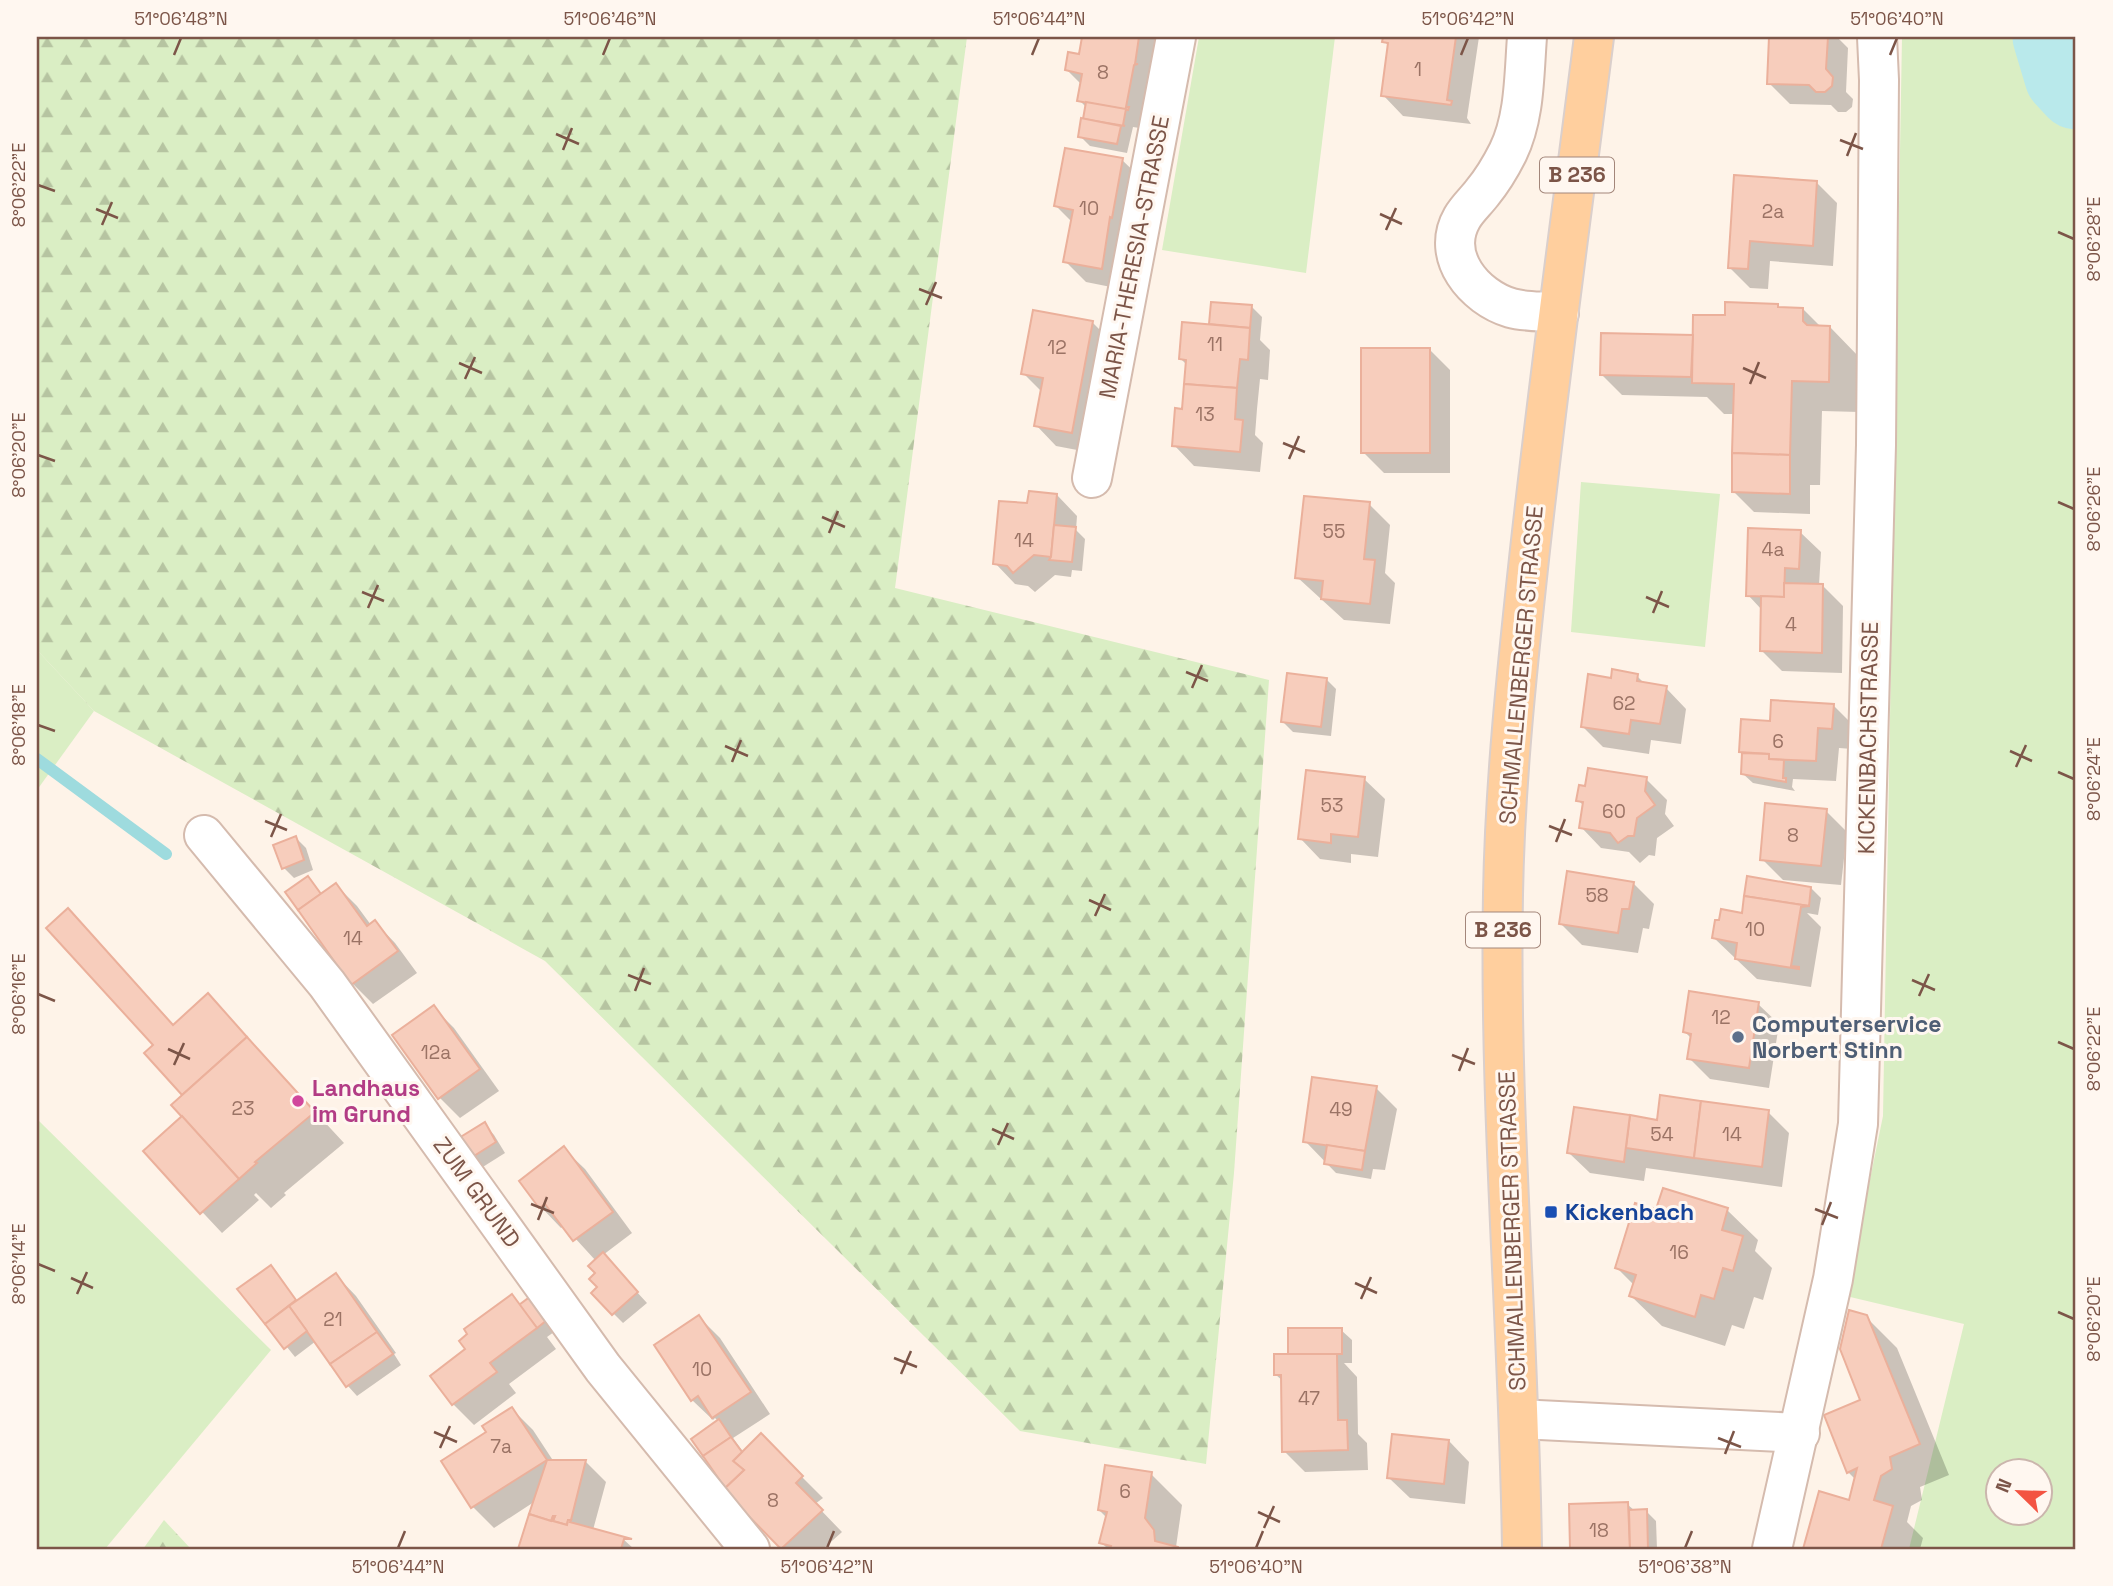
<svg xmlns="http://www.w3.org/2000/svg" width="2113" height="1586" viewBox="0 0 2113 1586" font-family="'Space Grotesk',sans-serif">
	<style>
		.green { fill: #daeec4; fill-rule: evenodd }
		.forest { fill: url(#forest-firs) }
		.shadow { fill: #0003 }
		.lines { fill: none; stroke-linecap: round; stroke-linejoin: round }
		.stream { stroke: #9edbde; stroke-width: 12 }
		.river { stroke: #b9e9eb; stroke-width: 77 }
		.building { fill: #f7cdbc; stroke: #ebb09b; stroke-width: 2 }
		.street-casing { stroke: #d5bbae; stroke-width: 42 }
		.primary-casing { stroke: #dacfcc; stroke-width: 42 }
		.street { stroke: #fff; stroke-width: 38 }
		.primary { stroke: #ffcf9e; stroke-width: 38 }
		.ticks { fill: none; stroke: #7c5548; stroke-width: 2.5 }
		.service-dot { fill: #5c6f8a; stroke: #fff7f0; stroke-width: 2.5 }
		.hotel-dot { fill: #d1479c; stroke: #fff7f0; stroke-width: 2.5 }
		.transit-dot { fill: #1a4fb4; stroke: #fff7f0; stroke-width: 2.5 }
		.labels { text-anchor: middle; stroke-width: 6; stroke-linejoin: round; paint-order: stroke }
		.number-label { font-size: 19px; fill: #9b7365 }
		.shield { fill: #fff7f0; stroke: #a3867a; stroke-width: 2 }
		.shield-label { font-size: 21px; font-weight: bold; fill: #7c5548 }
		.street-label { font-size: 23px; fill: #7c5548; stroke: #fff7f0 }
		.service-label { font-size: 23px; font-weight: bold; fill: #4e5e75; stroke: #fff7f0; text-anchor: start }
		.hotel-label { font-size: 23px; font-weight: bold; fill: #b23c85; stroke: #fff7f0; text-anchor: start }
		.transit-label { font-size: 23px; font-weight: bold; fill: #164399; stroke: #fff7f0; text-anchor: start }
		.neatline { fill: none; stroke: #7c5548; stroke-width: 2.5 }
		.ticks-label { font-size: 18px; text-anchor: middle; fill: #7c5548 }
	</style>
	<defs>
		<pattern id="forest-firs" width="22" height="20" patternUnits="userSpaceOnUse" patternTransform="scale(1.75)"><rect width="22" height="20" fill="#daeec4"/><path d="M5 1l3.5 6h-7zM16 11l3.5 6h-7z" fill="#b6c4a1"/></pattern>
	</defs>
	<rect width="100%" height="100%" fill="#fef3e8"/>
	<!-- green -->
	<g class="green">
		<path d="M1199,37H1335L1306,273L1162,250Z"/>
		<path d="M1902,37H2076V1549H1909L1964,1324L1846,1296L1883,1116ZM1997,1470H2039V1512H1997Z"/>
		<path d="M1581,482L1720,494L1705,647L1571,632Z"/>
		<path d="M37,650L94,711L37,790Z"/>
		<path d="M37,1119L271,1350L105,1549H37Z"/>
	</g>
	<!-- forest -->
	<g class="forest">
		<path d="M37,37H967L895,588L1269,680L1234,1173L1206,1464L1020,1431L545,961L94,711L37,650Z"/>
		<path d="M164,1520L191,1549H143Z"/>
	</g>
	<!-- shadow -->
	<g class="shadow">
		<path d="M1084,37H1163L1146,129L1133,127L1127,153L1090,146L1080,136L1087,108L1079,100L1082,85L1067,70L1080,56Z"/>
		<path d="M1384,37H1479L1467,118L1471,124L1403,116L1383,95L1389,46L1384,41Z"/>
		<path d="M1771,37H1837L1848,48L1846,92L1853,99L1852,107L1846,112H1838L1831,105L1790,104L1769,83Z"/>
		<path d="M1122,160L1143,180L1121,289L1086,282L1065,261L1072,222L1056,206Z"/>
		<path d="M1735,177L1816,182L1837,203L1833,266L1770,261L1768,289L1750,288L1729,267Z"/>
		<path d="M1212,304L1252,307L1262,317L1260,340L1270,350L1268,380L1260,379L1257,409L1255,435L1263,443L1260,472L1194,466L1174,445L1184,411L1187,365L1180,358L1210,326Z"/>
		<path d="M1777,305L1780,308L1803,309L1821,327H1830L1860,358L1859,412L1822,411L1820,485H1810V514L1754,512L1734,492L1735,414H1724L1707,397L1622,395L1601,374L1694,337L1727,317Z"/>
		<path d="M1092,322L1113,343L1093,453L1056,446L1036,425L1042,392L1023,373Z"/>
		<path d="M1429,349L1450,370V473H1384L1363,452Z"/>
		<path d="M1057,495L1077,516L1076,530L1085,539L1082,571L1072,570L1071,577L1055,575L1035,592L1028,586L1015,584L995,563L1029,505Z"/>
		<path d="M1369,504L1390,525L1385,573L1395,583L1390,624L1344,620L1297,577Z"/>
		<path d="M1800,532L1821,552L1819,585L1823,586L1843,606L1842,673L1782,671L1761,650L1762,610L1748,595Z"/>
		<path d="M1637,676L1646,685L1666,688L1686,709L1681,744L1651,740L1649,754L1603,747L1582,726L1612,680Z"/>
		<path d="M1326,679L1336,689L1331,736L1293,732L1283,722Z"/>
		<path d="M1833,705L1854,726L1852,749L1839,748L1836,781L1793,779L1792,787L1795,791L1753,783L1742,773L1743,755L1741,752L1772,723Z"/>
		<path d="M1364,779L1385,799L1378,857L1351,854V863L1320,859L1300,838Z"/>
		<path d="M1646,779L1667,800L1665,814L1674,826L1657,838L1655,856L1649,855L1640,863L1629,852L1601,848L1581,827L1584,806L1578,800Z"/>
		<path d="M1826,811L1847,832L1841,885L1783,880L1762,859Z"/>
		<path d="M296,838L306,848L313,870L294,878L284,868Z"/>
		<path d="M308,878L322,895L336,885L357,906L371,925L375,922L395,943L417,973L373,1004L352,983Z"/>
		<path d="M1633,883L1654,904L1649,929L1643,928L1638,953L1582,945L1561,924Z"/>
		<path d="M1811,888L1821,898L1818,915L1807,913L1821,927L1811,987L1757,979L1714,938L1743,915Z"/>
		<path d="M68,911L175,1026L208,996L344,1143L284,1193L286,1195L271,1208L256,1193L254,1195L259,1200L222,1233L145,1151L184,1116L185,1095L146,1053L155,1045Z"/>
		<path d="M1758,1004L1779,1024L1769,1088L1710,1079L1689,1058L1692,1039L1685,1032Z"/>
		<path d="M433,1007L454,1028L499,1091L460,1118L439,1097Z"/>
		<path d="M1376,1088L1397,1109L1385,1170L1373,1169L1371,1179L1336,1173L1305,1141Z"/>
		<path d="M1575,1109L1659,1122L1768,1112L1789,1133L1782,1187L1646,1168L1644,1181L1590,1173L1569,1153Z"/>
		<path d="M485,1125L494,1135L505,1153L478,1170L468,1160Z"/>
		<path d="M564,1149L585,1169L632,1233L603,1255L647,1303L623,1323L593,1293L600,1287L596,1261L564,1226L561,1228L541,1207L521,1181Z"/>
		<path d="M1727,1210L1758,1240L1755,1251L1772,1268L1763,1300L1754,1297L1744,1329L1732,1325L1725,1346L1662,1326L1631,1296L1634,1285L1617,1268L1657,1211Z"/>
		<path d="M271,1267L298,1302L336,1275L356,1296L396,1353L394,1354L401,1365L357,1396L348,1386L316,1341L295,1357L240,1289Z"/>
		<path d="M521,1306L561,1327L547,1337L556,1349L509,1384L516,1393L474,1425L453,1404L432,1376Z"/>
		<path d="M699,1317L720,1338L770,1414L733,1438L744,1453L761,1436L823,1498L815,1504L842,1532L823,1549H782L725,1490L727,1488L693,1439L718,1421L715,1418L713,1420L692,1400Z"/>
		<path d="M1866,1317L1897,1348L1949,1475L1920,1487L1922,1500L1911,1506L1907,1522L1923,1538L1920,1549H1805L1820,1494L1850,1503L1856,1480L1848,1472L1862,1401Z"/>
		<path d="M1341,1330L1352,1340V1363H1344L1357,1377L1358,1434L1367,1443L1368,1470L1305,1472L1284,1451L1283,1381L1276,1375L1293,1356Z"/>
		<path d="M512,1409L533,1430L554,1462H586L606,1482L593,1530L623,1539L634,1549H520L534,1502L494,1528L473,1507L444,1462L489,1433Z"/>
		<path d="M1449,1441L1469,1462L1465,1504L1410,1498L1389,1478Z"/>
		<path d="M1151,1474L1182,1505L1176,1547L1178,1549H1108L1101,1542L1107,1518L1099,1510Z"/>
		<path d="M1627,1504L1635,1511H1646L1656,1521L1657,1549H1572L1571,1506Z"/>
	</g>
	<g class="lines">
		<!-- stream -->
		<path class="stream" d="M37,759L166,854"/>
		<!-- river -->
		<path class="river" d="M2051,37L2063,77L2076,91"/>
	</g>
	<!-- building -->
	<g class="building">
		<path d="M1082,37H1139L1135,64H1138L1134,65L1126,107H1129L1128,110L1077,101L1082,74L1065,70L1068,52L1079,54Z"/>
		<path d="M1383,37H1456L1447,100L1452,101L1451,105L1381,96L1388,43L1382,42Z"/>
		<path d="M1769,37H1828L1826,69L1833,77L1832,86L1825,92H1816L1809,85L1767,84Z"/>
		<path d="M1086,102L1126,109L1123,125L1125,126L1083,119Z"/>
		<path d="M1081,118L1121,126L1117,144L1078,137Z"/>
		<path d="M1065,148L1123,158L1112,218L1110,217L1102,269L1063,262L1073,210L1054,206Z"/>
		<path d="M1734,175L1817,181L1813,246L1750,241L1748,269L1728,268Z"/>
		<path d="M1211,302L1252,305L1250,328L1209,324Z"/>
		<path d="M1725,302L1778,304V307L1803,308V321L1807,325L1830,326L1829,382L1792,381L1790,455L1732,453L1734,384L1692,383L1693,315H1725Z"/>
		<path d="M1033,310L1093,321L1072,433L1034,426L1043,378L1021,374Z"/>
		<path d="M1182,322L1250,328L1248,360L1240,359L1237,388L1184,384L1186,360L1179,359Z"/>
		<path d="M1601,333L1693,335L1691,377L1600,375Z"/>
		<rect x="1361" y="348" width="69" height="105"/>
		<path d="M1184,384L1237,388L1235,419L1243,420L1240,452L1172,446L1175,408L1182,409Z"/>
		<path d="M1732,453L1790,455V494L1732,492Z"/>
		<path d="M1029,491L1057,494L1051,557L1034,555L1013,573L1007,566L993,564L999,501L1027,503Z"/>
		<path d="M1304,496L1370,502L1364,559L1375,560L1370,604L1321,599L1323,581L1295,578Z"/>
		<path d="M1054,525L1076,527L1072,562L1049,560L1051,557Z"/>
		<path d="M1748,528L1801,530L1799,569L1785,568L1784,597L1746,596Z"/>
		<path d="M1784,583L1823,584L1822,653L1760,651L1761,596L1784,597Z"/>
		<path d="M1612,669L1638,674L1637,681L1667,686L1660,724L1631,720L1629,734L1581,727L1588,674L1611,678Z"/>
		<path d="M1287,673L1327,678L1321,727L1281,722Z"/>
		<path d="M1771,700L1834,704L1832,729L1818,728L1816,761L1769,759V754L1739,752L1741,719L1770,721Z"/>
		<path d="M1742,753L1769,754V759L1784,760L1783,778H1786V782L1741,774Z"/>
		<path d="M1588,768L1647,777L1645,791L1655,805L1637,818L1634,836H1628L1618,843L1610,833L1579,828L1583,802L1576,801L1579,785L1585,786Z"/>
		<path d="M1306,770L1365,777L1358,837L1331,834V843L1298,839Z"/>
		<path d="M1765,803L1827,809L1821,866L1760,860Z"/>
		<path d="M296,836L304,860L282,869L273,845Z"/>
		<path d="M1567,871L1634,882L1629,909H1622L1618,933L1559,924Z"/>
		<path d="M308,876L321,894L298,910L285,892Z"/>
		<path d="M1747,876L1811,887L1809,906L1744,896Z"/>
		<path d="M336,883L367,926L375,920L398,951L351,985L298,910Z"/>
		<path d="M1744,896L1809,906L1801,907L1791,966L1799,967V969L1735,959L1737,943L1712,938L1715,920H1719L1721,909L1742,913Z"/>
		<path d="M68,908L173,1025L208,993L247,1037L182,1095L144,1053L153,1045L46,928Z"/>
		<path d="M1689,991L1759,1002L1749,1068L1687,1059L1691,1034L1683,1032Z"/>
		<path d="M434,1005L480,1069L438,1099L392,1035Z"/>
		<path d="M247,1037L315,1112L255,1162L257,1163L239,1179L171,1105Z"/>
		<path d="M1312,1077L1377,1086L1365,1151L1303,1142Z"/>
		<path d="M1660,1095L1701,1101L1694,1158L1626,1148L1630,1115L1657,1120Z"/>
		<path d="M1701,1101L1769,1110L1762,1167L1694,1158Z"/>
		<path d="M1574,1107L1630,1115L1624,1162L1567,1153Z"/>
		<path d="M182,1116L239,1179L200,1214L143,1151Z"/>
		<path d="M485,1122L496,1142L466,1161L454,1141Z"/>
		<path d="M1327,1145L1365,1151L1362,1170L1324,1164Z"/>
		<path d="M564,1146L613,1212L573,1241L545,1204L539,1208L519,1181Z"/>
		<path d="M1663,1188L1728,1208L1722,1230L1743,1236L1733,1271L1723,1268L1714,1299L1701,1295L1695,1317L1629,1296L1636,1275L1615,1268L1635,1203L1656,1209Z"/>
		<path d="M603,1252L638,1292L612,1315L591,1293L597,1287L589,1279L595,1273L588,1266Z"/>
		<path d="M271,1265L296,1300L265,1324L237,1289Z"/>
		<path d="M336,1273L377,1332L330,1364L289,1306Z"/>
		<path d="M535,1293L552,1316L537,1328L519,1305Z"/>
		<path d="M512,1294L537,1328L490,1363L497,1372L452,1405L430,1376L465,1349L459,1341L467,1334L464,1329Z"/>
		<path d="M289,1306L307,1331L284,1349L265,1324Z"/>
		<path d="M1849,1310L1867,1315L1920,1444L1890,1457L1892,1469L1881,1476L1874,1500L1893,1506L1881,1549H1803L1819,1491L1849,1500L1857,1468L1847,1473L1824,1415L1860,1400L1840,1349Z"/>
		<path d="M699,1315L751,1392L712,1418L698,1396L691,1401L654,1345Z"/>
		<rect x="1288" y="1328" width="54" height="26"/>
		<path d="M377,1332L393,1354L346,1387L330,1364Z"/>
		<path d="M1274,1354H1337L1338,1420H1347L1348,1450L1282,1452L1281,1375H1274Z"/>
		<path d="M512,1407L547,1460L471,1508L441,1461L486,1432L482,1426Z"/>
		<path d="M719,1419L731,1437L703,1456L691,1439Z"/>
		<path d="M761,1433L803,1476L796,1483L823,1510L781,1549L723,1490L744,1470L733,1461Z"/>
		<path d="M1392,1434L1449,1440L1444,1484L1387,1478Z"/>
		<path d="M731,1437L742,1452L733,1461L744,1470L725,1488L703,1456Z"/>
		<path d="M547,1460H586L571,1520H568L567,1525L553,1521L555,1516H553L551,1521L529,1514Z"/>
		<path d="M1105,1465L1152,1472L1145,1518L1154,1530L1155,1541L1178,1547V1549H1110L1111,1546L1099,1543L1107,1512L1098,1510Z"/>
		<path d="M1628,1502L1630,1549H1570L1569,1504Z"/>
		<path d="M1647,1509L1648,1549H1630L1629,1510Z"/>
		<path d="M529,1514L551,1521L553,1516H555L553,1521L567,1525L568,1520H571L570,1522L632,1539H624L621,1549H518Z"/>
	</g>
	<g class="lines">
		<defs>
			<g id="street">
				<path d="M1527,37C1524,75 1525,117 1508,152C1501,166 1492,181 1482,193C1476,201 1467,209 1462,218C1440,256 1474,297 1511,308C1525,312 1544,311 1559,313"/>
				<path d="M1092,478L1176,37"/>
				<path d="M204,835L327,984L603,1368L750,1549"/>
				<path d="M1520,1419L1800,1433"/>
				<path d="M1772,1549L1833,1279L1858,1124L1876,445L1879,80L1877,37"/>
			</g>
			<path id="primary" d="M1522,1549C1519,1331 1499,1112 1503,894C1505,781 1517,670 1529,559C1548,385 1572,211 1594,37"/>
		</defs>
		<!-- street casing -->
		<use href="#street" class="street-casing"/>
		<!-- primary casing -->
		<use href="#primary" class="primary-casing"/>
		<!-- street -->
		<use href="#street" class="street"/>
		<!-- primary -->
		<use href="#primary" class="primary"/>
	</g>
	<!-- ticks -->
	<path class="ticks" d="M174,55L181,38M603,55L610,38M1032,55L1039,38M1461,55L1468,38M1890,55L1897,38M556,134L579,144M1840,140L1863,149M563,150L572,128M1847,156L1856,133M38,185L55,191M96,209L118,218M1380,214L1402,224M102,225L112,202M1386,230L1396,208M2058,232L2074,239M919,289L942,298M926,305L936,282M459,363L482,373M1743,368L1766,378M465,379L475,357M1750,384L1759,362M1283,443L1305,452M38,455L55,461M1289,459L1299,436M2058,502L2074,509M822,517L845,527M829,533L838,511M362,592L384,601M1646,597L1669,607M368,608L378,585M1653,613L1662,591M1186,672L1208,681M1192,688L1202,665M38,725L55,731M725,746L748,756M2010,751L2032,761M732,762L741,740M2016,767L2026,745M2058,772L2074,779M265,821L287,830M1549,826L1572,835M271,837L281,814M1556,842L1565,819M1089,900L1111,910M1095,916L1105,894M628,975L651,984M1912,980L1935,990M635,991L644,968M38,994L55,1001M1919,996L1929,974M2058,1042L2074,1049M168,1049L190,1059M1452,1055L1475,1064M174,1065L184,1043M1459,1071L1468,1048M992,1129L1014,1139M998,1145L1008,1123M531,1204L554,1213M1815,1209L1838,1218M538,1220L547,1197M1822,1225L1831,1202M38,1264L55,1271M71,1278L93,1288M1355,1283L1377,1293M77,1294L87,1272M1361,1299L1371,1277M2058,1312L2074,1319M894,1358L917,1367M901,1374L911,1351M434,1432L457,1442M1718,1438L1741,1447M440,1448L450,1426M1725,1454L1734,1431M1258,1512L1280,1522M1264,1528L1274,1506M398,1548L405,1531M827,1548L834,1531M1256,1548L1263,1531M1685,1548L1692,1531"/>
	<!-- markers -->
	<circle class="service-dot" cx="1738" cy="1037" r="7"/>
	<circle class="hotel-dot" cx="298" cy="1101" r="7"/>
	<rect class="transit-dot" x="1544" y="1205" width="14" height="14" rx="3.5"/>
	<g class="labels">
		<!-- number labels -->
		<g class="number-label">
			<text x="1418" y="76">1</text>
			<text x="1103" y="79">8</text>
			<text x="1089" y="215">10</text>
			<text x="1773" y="218">2a</text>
			<text x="1215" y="351">11</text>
			<text x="1057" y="354">12</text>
			<text x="1205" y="421">13</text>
			<text x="1334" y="538">55</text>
			<text x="1024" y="547">14</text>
			<text x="1773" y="556">4a</text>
			<text x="1791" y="631">4</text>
			<text x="1624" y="710">62</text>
			<text x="1778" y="748">6</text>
			<text x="1332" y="812">53</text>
			<text x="1614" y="818">60</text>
			<text x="1793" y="842">8</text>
			<text x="1597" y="902">58</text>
			<text x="1755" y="936">10</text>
			<text x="353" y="945">14</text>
			<text x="1721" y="1024">12</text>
			<text x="436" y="1059">12a</text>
			<text x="243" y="1115">23</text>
			<text x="1341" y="1116">49</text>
			<text x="1662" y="1141">54</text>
			<text x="1732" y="1141">14</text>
			<text x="1679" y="1259">16</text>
			<text x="333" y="1326">21</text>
			<text x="702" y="1376">10</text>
			<text x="1309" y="1405">47</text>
			<text x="501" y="1453">7a</text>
			<text x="1125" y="1498">6</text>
			<text x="773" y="1507">8</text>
			<text x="1599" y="1537">18</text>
		</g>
		<!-- shield labels -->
		<g class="shield">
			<rect x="1540" y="157.5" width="74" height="35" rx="5"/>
			<rect x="1466" y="912.5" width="74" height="35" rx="5"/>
		</g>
		<g class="shield-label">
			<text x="1577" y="182">B 236</text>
			<text x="1503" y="937">B 236</text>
		</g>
		<!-- street labels -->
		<g class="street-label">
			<text transform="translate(1134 257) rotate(-79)" y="8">MARIA-THERESIA-STRASSE</text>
			<text transform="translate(1521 665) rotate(-85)" y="8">SCHMALLENBERGER STRASSE</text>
			<text transform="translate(1868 738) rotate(-89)" y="8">KICKENBACHSTRASSE</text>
			<text transform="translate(477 1192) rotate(54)" y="8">ZUM GRUND</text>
			<text transform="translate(1512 1231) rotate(-92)" y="8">SCHMALLENBERGER STRASSE</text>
		</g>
		<!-- service labels -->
		<g class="service-label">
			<text x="1752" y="1032">Computerservice<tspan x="1752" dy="26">Norbert Stinn</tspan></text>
		</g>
		<!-- hotel labels -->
		<g class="hotel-label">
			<text x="312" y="1096">Landhaus<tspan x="312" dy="26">im Grund</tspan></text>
		</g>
		<!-- transit labels -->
		<g class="transit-label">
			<text x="1565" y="1220">Kickenbach</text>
		</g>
	</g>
	<!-- border -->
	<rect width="2113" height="1586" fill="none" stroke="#fff7f0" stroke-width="77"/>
	<!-- north arrow -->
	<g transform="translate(2019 1492) rotate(293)"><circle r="33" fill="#fff7f0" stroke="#cbb6ad" stroke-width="2"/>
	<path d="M0-5L12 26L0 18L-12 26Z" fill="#f35442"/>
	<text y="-10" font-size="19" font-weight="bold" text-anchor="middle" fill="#7c5548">N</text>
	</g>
	<rect x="38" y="38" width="2036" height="1510" class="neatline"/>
	<g class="ticks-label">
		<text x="181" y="25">51°06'48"N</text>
		<text x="610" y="25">51°06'46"N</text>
		<text x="1039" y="25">51°06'44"N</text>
		<text x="1468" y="25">51°06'42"N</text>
		<text x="1897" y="25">51°06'40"N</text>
		<text transform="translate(19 185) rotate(-90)" y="6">8°06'22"E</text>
		<text transform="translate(2094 239) rotate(-90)" y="6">8°06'28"E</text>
		<text transform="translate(19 455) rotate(-90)" y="6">8°06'20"E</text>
		<text transform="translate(2094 509) rotate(-90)" y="6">8°06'26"E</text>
		<text transform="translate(19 725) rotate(-90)" y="6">8°06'18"E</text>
		<text transform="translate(2094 779) rotate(-90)" y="6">8°06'24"E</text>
		<text transform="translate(19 994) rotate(-90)" y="6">8°06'16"E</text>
		<text transform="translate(2094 1049) rotate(-90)" y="6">8°06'22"E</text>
		<text transform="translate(19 1264) rotate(-90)" y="6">8°06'14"E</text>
		<text transform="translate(2094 1319) rotate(-90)" y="6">8°06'20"E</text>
		<text x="398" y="1573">51°06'44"N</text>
		<text x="827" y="1573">51°06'42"N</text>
		<text x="1256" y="1573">51°06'40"N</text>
		<text x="1685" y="1573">51°06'38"N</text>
	</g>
</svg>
